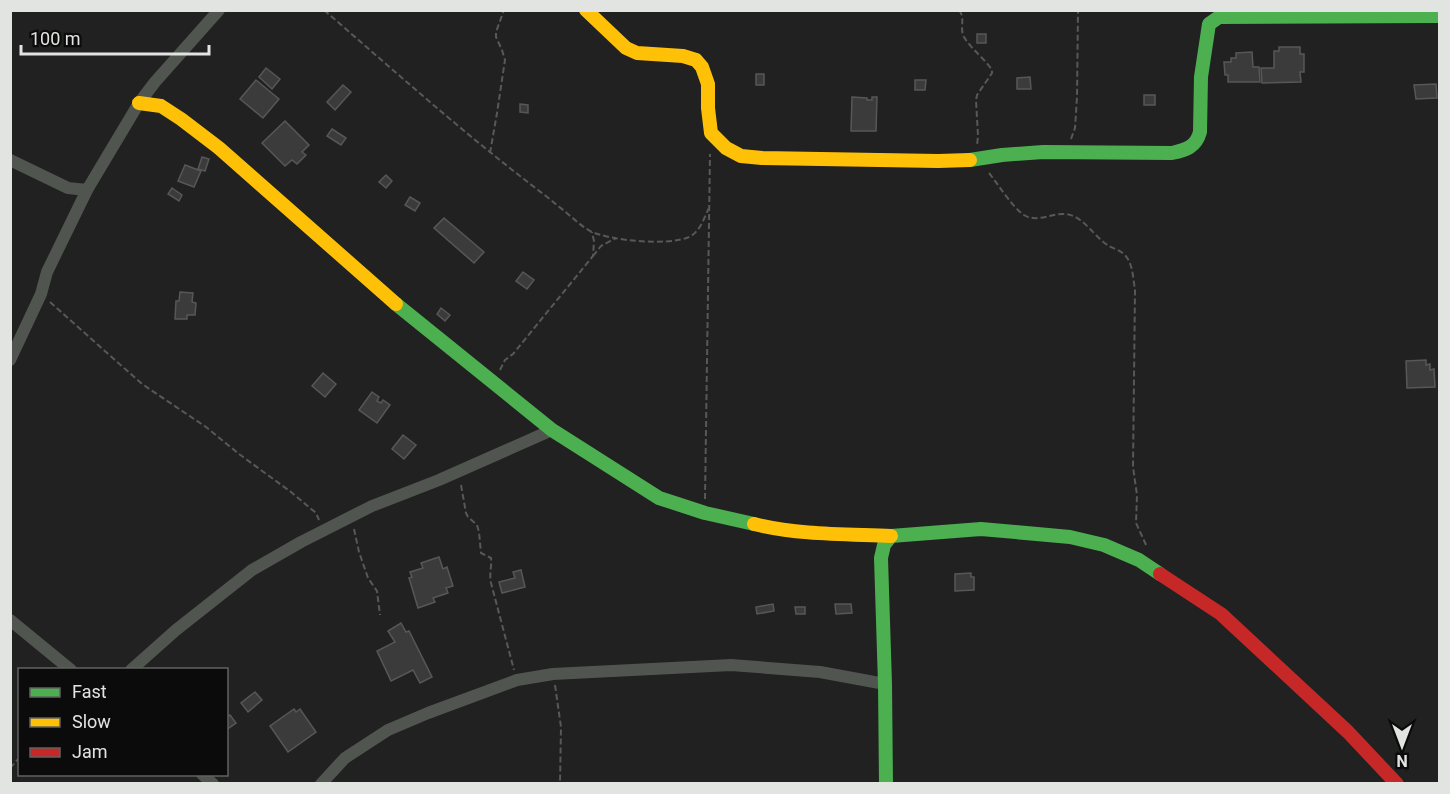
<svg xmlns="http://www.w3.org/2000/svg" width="1450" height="794" viewBox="0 0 1450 794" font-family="Roboto,sans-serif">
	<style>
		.building { fill: #3c3b3b; stroke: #585757; stroke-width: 1.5 }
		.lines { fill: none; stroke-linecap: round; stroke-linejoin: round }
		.path { stroke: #565956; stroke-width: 2; stroke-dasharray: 6 3; stroke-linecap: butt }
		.street { stroke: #50554f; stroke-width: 12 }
		.fast { stroke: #4caf50; stroke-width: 14 }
		.slow { stroke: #ffc107; stroke-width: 14 }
		.jam { stroke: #c62828; stroke-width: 14 }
	</style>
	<rect width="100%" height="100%" fill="#202120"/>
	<!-- building -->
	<g class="building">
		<rect x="977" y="34" width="9" height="9"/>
		<path d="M1279,47H1300V54H1304V72H1300L1301,82L1262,83L1261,68H1274V51H1279Z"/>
		<path d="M1252,52L1253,67H1259L1260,82H1228V75H1225L1224,62H1231V58H1236V53Z"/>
		<path d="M266,68L280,79L272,89L259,77Z"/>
		<rect x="756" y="74" width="8" height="11"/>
		<path d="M1030,77L1031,89H1017V78Z"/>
		<path d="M256,80L279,99L263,118L240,99Z"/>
		<path d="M915,80H926L925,90H915Z"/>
		<path d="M1436,84L1437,98L1416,99L1414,85Z"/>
		<path d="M343,85L351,92L335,110L327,102Z"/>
		<rect x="1144" y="95" width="11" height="10"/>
		<path d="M852,97L867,98V100H872V97H877L876,131H851Z"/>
		<path d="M520,104L528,105V113L520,112Z"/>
		<path d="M285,121L309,145L302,152L306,155L297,164L292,160L285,166L262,143Z"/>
		<path d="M332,129L346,138L341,145L327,136Z"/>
		<path d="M202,157L209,159L205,171L198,169Z"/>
		<path d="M185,165L201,171L194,187L178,181Z"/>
		<path d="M386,175L392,181L386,188L379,182Z"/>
		<path d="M172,188L182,195L179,201L168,194Z"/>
		<path d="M410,197L420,203L415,211L405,205Z"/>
		<path d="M444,218L484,252L474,263L434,228Z"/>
		<path d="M523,272L534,280L527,289L516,281Z"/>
		<path d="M180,292L193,293L192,302L196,303L195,315H187V319H175L176,301H179Z"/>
		<path d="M441,308L450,315L445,321L437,314Z"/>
		<path d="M1426,360V365L1430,364V370L1434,369L1435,387L1407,388L1406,361Z"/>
		<path d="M323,373L336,384L325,397L312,386Z"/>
		<path d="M372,392L379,397L377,401L381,403L383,400L390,405L377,423L359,410Z"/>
		<path d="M403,435L416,445L404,459L392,449Z"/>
		<path d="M439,557L443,569L447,567L453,586L446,588L448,593L433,598L435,602L418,608L409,578L412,577L410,572L423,568L421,563Z"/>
		<path d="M521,570L525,587L502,593L499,582L515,578L513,572Z"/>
		<path d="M971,573V577H974V590L955,591V574Z"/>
		<path d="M773,604L774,611L757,614L756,607Z"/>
		<path d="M835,604H851L852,613L836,614Z"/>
		<path d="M795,607H805V614H796Z"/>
		<path d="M401,623L406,632L409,631L432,677L420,683L413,670L391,681L377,651L395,642L388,631Z"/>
		<path d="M255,692L262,700L248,712L241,703Z"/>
		<path d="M294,709L296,712L300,709L316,732L288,752L270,726Z"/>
		<path d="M230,715L236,723L226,730V717Z"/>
	</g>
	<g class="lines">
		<!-- path -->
		<g class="path">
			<path d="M324,10C392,69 459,129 529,183C539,191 549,198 558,206C569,214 578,224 590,231C610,241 669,246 689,237C700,232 704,218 709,208"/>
			<path d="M959,10C966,19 959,28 964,37C971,49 985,59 992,70V73L977,95L976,100L978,136L977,146"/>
			<path d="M1071,139L1075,128L1077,97L1078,10"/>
			<path d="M490,153L497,113L505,60L502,50L496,37V32L504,10"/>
			<path d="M989,173C998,184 1012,207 1024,215C1036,223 1052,213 1065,214C1083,215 1094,237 1109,246C1114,249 1120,250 1125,255C1133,264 1133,278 1135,290L1133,467L1137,495L1136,523L1147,547"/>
			<path d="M593,256L601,246L616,238"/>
			<path d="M50,302L142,384L206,427L239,454L291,492L316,513L319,520"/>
			<path d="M500,370L505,360L513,354L593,256L594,241L592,232"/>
			<path d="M461,485L466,513L468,517L477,525L479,532L481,553L491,558C492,567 489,574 491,583L514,670"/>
			<path d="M705,499L710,154"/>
			<path d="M354,529L359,552L368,578L377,591L380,615"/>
			<path d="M555,685L561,727L560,784"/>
			<path d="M10,768L20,757"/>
		</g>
		<!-- street -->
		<g class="street">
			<path d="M10,160L68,188L87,190"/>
			<path d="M10,360L41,294L47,272L87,190L139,103L155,82L219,10"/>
			<path d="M10,620L71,670"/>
			<path d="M131,670L176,630L252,570L301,542L372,506L439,480L552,430"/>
			<path d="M202,774L213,784"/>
			<path d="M321,784L345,758L388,730L428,713L517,680L553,674L731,665L820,672L885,684"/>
		</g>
		<!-- fast -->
		<g class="fast">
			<path d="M970,160L1002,155L1043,152L1172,153C1186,150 1196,147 1200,132L1201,77L1209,24L1219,17L1440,16"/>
			<path d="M396,304L552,430L659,498L705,513L754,524"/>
			<path d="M886,784L885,684L881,558L884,545L891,536L981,529L1070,537L1104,545L1139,560L1160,574"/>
		</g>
		<!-- slow -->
		<g class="slow">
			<path d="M586,10L626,48L637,53L683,56L696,60L702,67L708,84V108L711,133L726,148L741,156L762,158L938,161L970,160"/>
			<path d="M139,103L161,106L181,119L219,148L396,304"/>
			<path d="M754,524C798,535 846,534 891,536"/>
		</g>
		<!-- jam -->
		<path class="jam" d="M1160,574L1221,614L1348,732L1397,784"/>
	</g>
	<!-- border -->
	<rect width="1450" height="794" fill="none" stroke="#e2e4e2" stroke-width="24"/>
	<!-- legend -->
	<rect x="18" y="668" width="210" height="108" fill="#0a0b0a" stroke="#606260" stroke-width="1.5"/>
	<rect x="30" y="688" width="30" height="9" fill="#4caf50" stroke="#606260" stroke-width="1.5"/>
	<text x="72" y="698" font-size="18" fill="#e2e4e2">Fast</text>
	<rect x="30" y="718" width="30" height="9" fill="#ffc107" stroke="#606260" stroke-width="1.5"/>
	<text x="72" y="728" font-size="18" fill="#e2e4e2">Slow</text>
	<rect x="30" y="748" width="30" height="9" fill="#c62828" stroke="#606260" stroke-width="1.5"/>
	<text x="72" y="758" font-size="18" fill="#e2e4e2">Jam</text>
	<!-- north arrow -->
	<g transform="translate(1402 746) rotate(180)" stroke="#0a0b0a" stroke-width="4.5" paint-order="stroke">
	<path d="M0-4.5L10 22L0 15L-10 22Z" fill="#e2e4e2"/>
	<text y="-9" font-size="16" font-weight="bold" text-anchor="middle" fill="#e2e4e2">N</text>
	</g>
	<!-- scale -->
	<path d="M21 45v9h188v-9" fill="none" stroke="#e2e4e2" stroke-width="3"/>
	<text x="30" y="45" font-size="18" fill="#e2e4e2" stroke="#0a0b0a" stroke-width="4.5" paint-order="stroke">100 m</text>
</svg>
